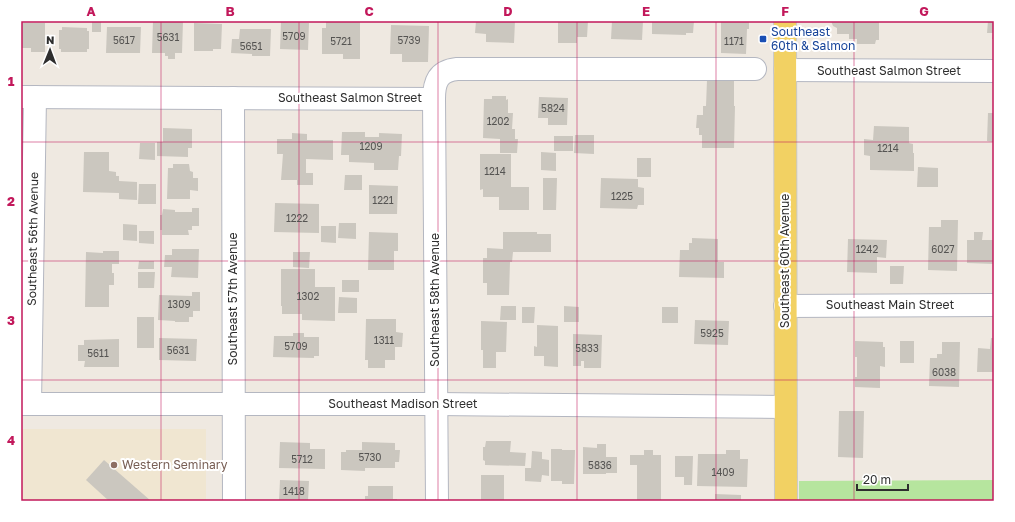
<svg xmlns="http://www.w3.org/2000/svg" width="1015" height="522" viewBox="0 0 1015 522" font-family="'Golos Text',sans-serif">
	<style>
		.education { fill: #f0e6d1 }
		.park { fill: #b6e59e }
		.building { fill: #cbc7bf }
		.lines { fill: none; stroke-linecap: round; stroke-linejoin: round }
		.minor-casing { stroke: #b4b7c1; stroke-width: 24 }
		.major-casing { stroke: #c9c9c9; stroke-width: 24 }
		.minor { stroke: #fff; stroke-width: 22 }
		.major { stroke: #f2d163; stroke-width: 22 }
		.grid { fill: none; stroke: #c2185b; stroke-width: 1; stroke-opacity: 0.55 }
		.transit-dot { fill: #1a4fb4; stroke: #fff; stroke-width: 1.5 }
		.education-dot { fill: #8d6e63; stroke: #fff; stroke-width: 1.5 }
		.labels { text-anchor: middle; stroke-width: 4; stroke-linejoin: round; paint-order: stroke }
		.number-label { font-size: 10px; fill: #555452 }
		.transit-label { font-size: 12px; fill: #164399; stroke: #fff; text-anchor: start }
		.street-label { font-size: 12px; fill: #2e2e2e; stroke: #fff }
		.education-label { font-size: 12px; fill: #785e54; stroke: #fff; text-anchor: start }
		.neatline { fill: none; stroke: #c2185b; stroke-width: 1.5 }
		.grid-label { font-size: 13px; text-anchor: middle; font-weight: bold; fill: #c2185b }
	</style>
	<rect width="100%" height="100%" fill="#efe9e1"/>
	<!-- education -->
	<rect class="education" x="21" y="429" width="185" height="72"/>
	<!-- park -->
	<path class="park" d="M994,480V501H799V481Z"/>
	<!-- building -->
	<g class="building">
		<rect x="92" y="21" width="9" height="11"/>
		<path d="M153,21H183L182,53H175V59H168V56H165V53H152Z"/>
		<path d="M326,21H360V59H343V54H322V28H326Z"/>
		<path d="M476,21H515L514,43L486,42V34L475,33Z"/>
		<path d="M558,21H588L587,37H577V43H558Z"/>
		<path d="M612,21H643L642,40L611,39Z"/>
		<path d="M652,21H694L693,33H686V35L652,34Z"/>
		<path d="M721,21H749V29H747L746,54L721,53Z"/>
		<path d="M831,21H879V40H876L875,44H857V39H849V34H837V28L833,26Z"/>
		<path d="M988,21H994V39H992L993,33H987Z"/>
		<path d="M281,22L309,23L308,50L280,49Z"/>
		<path d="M21,23H45V52H31V48H21Z"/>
		<path d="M194,23L222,24L221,49H213V51H194Z"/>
		<path d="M391,25L429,26L428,62H402V54H390Z"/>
		<path d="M62,27L87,28V31H89V49H87V52H61V49H59V30H62Z"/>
		<path d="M107,27H141L140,53H106Z"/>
		<path d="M240,29H271L270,56H252V54L231,53L232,39H239Z"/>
		<path d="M707,80L734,81V106H735L734,148H702V135H699V128H696L697,115H703V106H706Z"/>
		<path d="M492,96H506V100L508,99V113H513L512,129H515V139H518L517,153H500V139L483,138L484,99H492Z"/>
		<path d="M539,97L568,98L567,125H548V118H538Z"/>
		<path d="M988,113H994V142L987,141Z"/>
		<path d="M874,126L909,127V143L913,144V153H914V171L870,170V156L864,155V139L873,140Z"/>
		<path d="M163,128L192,129V148H188V157L157,156V142H163Z"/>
		<path d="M342,132H365V137H379V133L402,134L401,156H399L398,170H374V163L349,162V155H341Z"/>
		<path d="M292,133L307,134V140H333V160L306,159V173H313V185H297V180H281L283,154H277V139H292Z"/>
		<path d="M575,135H594V154L574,153Z"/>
		<rect x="554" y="136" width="19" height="15"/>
		<path d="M140,143H155V160L139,159Z"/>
		<path d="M84,152H109V171L116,172V176H119V181L137,182V200L119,199V193L83,192Z"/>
		<path d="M541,152L556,153V171L541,170Z"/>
		<path d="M480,154H511V187H529V210H499V197H483V189L480,190Z"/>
		<rect x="637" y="158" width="14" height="19"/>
		<path d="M173,164H189L190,171L193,172V178H198V191L190,190V199H167L168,168H173Z"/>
		<path d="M918,167L938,168V187H917Z"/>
		<path d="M345,175H362V190H344Z"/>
		<path d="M543,178H557L556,210H543Z"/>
		<path d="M601,178L638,179V187L644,188V205H638L637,209L600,208Z"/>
		<path d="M139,184H156V204H138Z"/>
		<path d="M369,185L398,186L397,214H369Z"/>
		<path d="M275,203L319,204V233L274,232Z"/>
		<path d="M192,208H199V226H192V230H188L189,235H162V230H160V215H162L163,209L175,210V212H192Z"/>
		<path d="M941,220H958L957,271L928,270L929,227H941Z"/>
		<path d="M339,223H356V239L338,238Z"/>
		<path d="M123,224L137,225V241L123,240Z"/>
		<path d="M321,226H336V243L321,242Z"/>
		<path d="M139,231H154V244L139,243Z"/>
		<path d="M369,232L398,233V251H394V270H368Z"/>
		<path d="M503,232H537V234H551V252H513L512,262H510L509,295H487V283H483V258H487V248L503,249Z"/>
		<path d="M974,232H983L982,240H994V264L967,263V240H974Z"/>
		<path d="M692,238L718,239V262H724V278L679,277L680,250H689V243H692Z"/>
		<path d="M848,239L887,240L886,258L877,257V273L847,272Z"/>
		<path d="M172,249H199L198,278L171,277L172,267H164L165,255H172Z"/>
		<path d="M103,251H119V264H112V273H114V285H109V307H85L86,252L103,253Z"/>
		<path d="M293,252H310L309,268L293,267Z"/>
		<path d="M139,261H154V269H138Z"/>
		<path d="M890,266H904L903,284H890Z"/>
		<path d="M281,269H315V287H335V321L302,320V314H282V306H281Z"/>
		<path d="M138,272H155L154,288H138Z"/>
		<rect x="342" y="280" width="17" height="12"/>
		<path d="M192,292H200V311H193V317H189V322H175V321L158,320L159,295L192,296Z"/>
		<path d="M339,297L357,298V313H338Z"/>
		<path d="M501,306H516V320H500Z"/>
		<path d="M564,306L579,307V322H564Z"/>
		<path d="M522,307H535L534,323H522Z"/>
		<rect x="662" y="307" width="16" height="16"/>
		<rect x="137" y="317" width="17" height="31"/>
		<path d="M366,319H396V332L403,333L402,347H395V360H385V368H368V360H365Z"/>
		<path d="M695,320L729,321L728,345L694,344Z"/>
		<path d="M481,321L507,322L506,352H496V368H483V350H481Z"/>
		<path d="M537,325L558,326V367L544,366V356H534V346L537,347Z"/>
		<path d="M293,333H304V337H319V356H314V358L273,357L274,336H293Z"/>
		<path d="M573,334L602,335L601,368H584V361H581V366H573Z"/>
		<path d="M159,338L197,339L196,361L159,360Z"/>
		<path d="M991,338H994V372H977L978,348L990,349Z"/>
		<path d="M119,339V367H84L85,361H78V345H84V340Z"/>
		<path d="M855,341L883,342V347H885V367L880,366V388L855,387V377H857V357H855Z"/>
		<rect x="900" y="341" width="14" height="22"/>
		<path d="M942,342H960L959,387L929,386L930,358H937V354H942Z"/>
		<path d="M839,411H864L863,458L838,457Z"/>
		<path d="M486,441H511L510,452L526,453L525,466L485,465V461L483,460V447H485Z"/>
		<path d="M280,442L310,443V449H325V469L279,468Z"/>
		<path d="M362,442L395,443V450H400L399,462H395V468H365V471L341,470V452H346V450H362Z"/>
		<path d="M597,444H606V457H617V473H606V474H583V447L597,448Z"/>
		<path d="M551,449H562V450H575L574,484H562V481H551Z"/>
		<path d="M644,450H653V455H661V501H637V465H630V455H644Z"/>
		<path d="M726,450H740V459H748L747,487L697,486L698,454H726Z"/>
		<path d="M532,451L542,452V459L549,460V476L542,475L541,482L525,481V468H531Z"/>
		<path d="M675,456H693L692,485H684V477H675Z"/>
		<path d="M104,460L151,501H109L86,480Z"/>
		<rect x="481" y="475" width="23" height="26"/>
		<path d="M280,480L309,481L308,501H279Z"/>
		<path d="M368,486H393V499H397V501H365V496H368Z"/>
		<path d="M715,494L741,495V501H713V500H715Z"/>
	</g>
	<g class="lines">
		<defs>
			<g id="minor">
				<path d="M785,70L994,71"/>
				<path d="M21,97L434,99"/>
				<path d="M233,98L234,501"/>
				<path d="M785,306L994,305"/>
				<path d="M21,404H436L785,407"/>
				<path d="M30,404L35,97"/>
				<path d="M437,501L434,99C434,82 438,71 457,69H755"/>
			</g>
			<path id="major" d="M785,21L786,501"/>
		</defs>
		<!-- minor casing -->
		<use href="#minor" class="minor-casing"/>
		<!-- major casing -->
		<use href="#major" class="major-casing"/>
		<!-- minor -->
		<use href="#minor" class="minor"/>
		<!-- major -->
		<use href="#major" class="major"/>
	</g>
	<!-- grid -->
	<path class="grid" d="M161,21V501M299,21V501M438,21V501M577,21V501M716,21V501M854,21V501M21,142H994M21,261H994M21,380H994"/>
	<!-- markers -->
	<rect class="transit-dot" x="759" y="35" width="8" height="8" rx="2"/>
	<circle class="education-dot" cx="114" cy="465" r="4"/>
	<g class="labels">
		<!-- number labels -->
		<g class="number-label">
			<text x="294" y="40">5709</text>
			<text x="168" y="41">5631</text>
			<text x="124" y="44">5617</text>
			<text x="409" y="44">5739</text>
			<text x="341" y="45">5721</text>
			<text x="734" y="45">1171</text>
			<text x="251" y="50">5651</text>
			<text x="553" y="112">5824</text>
			<text x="498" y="125">1202</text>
			<text x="371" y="150">1209</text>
			<text x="888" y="152">1214</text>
			<text x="495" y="175">1214</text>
			<text x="622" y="200">1225</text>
			<text x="383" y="204">1221</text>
			<text x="297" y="222">1222</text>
			<text x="867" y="253">1242</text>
			<text x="943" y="253">6027</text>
			<text x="308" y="300">1302</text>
			<text x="179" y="308">1309</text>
			<text x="712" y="337">5925</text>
			<text x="384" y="344">1311</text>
			<text x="296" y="350">5709</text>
			<text x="587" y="352">5833</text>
			<text x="178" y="354">5631</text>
			<text x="98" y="357">5611</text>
			<text x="944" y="376">6038</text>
			<text x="370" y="461">5730</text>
			<text x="302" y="463">5712</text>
			<text x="600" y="469">5836</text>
			<text x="723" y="476">1409</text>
			<text x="294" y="495">1418</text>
		</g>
		<!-- transit labels -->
		<g class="transit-label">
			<text x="771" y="36">Southeast<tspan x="771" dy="14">60th &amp; Salmon</tspan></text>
		</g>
		<!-- street labels -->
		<g class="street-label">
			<text x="889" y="75">Southeast Salmon Street</text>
			<text x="350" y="102">Southeast Salmon Street</text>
			<text transform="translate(33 239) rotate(-89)" y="4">Southeast 56th Avenue</text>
			<text transform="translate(785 261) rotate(-90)" y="4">Southeast 60th Avenue</text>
			<text transform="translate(233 299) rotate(-90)" y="4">Southeast 57th Avenue</text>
			<text transform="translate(435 300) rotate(-90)" y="4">Southeast 58th Avenue</text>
			<text x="890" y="309">Southeast Main Street</text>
			<text x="403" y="408">Southeast Madison Street</text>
		</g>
		<!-- education labels -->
		<g class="education-label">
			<text x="122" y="469">Western Seminary</text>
		</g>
	</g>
	<!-- border -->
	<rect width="1015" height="522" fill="none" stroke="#ffffff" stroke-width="44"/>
	<!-- north arrow -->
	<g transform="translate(50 50) rotate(1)" stroke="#ffffff" stroke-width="3" paint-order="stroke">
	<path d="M0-3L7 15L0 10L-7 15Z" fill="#2e2e2e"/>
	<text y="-6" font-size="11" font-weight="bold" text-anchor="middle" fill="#2e2e2e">N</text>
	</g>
	<!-- scale -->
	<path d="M857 484v6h51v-6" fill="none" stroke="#2e2e2e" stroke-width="2"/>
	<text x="863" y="484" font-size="12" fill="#2e2e2e" stroke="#ffffff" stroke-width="3" paint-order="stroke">20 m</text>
	<rect x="22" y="22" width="971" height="478" class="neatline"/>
	<g class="grid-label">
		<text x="91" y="16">A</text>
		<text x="230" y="16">B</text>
		<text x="369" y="16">C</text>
		<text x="508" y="16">D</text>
		<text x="646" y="16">E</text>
		<text x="785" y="16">F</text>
		<text x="924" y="16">G</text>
		<text x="11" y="86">1</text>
		<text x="11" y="206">2</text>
		<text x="11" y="325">3</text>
		<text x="11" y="445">4</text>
	</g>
</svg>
